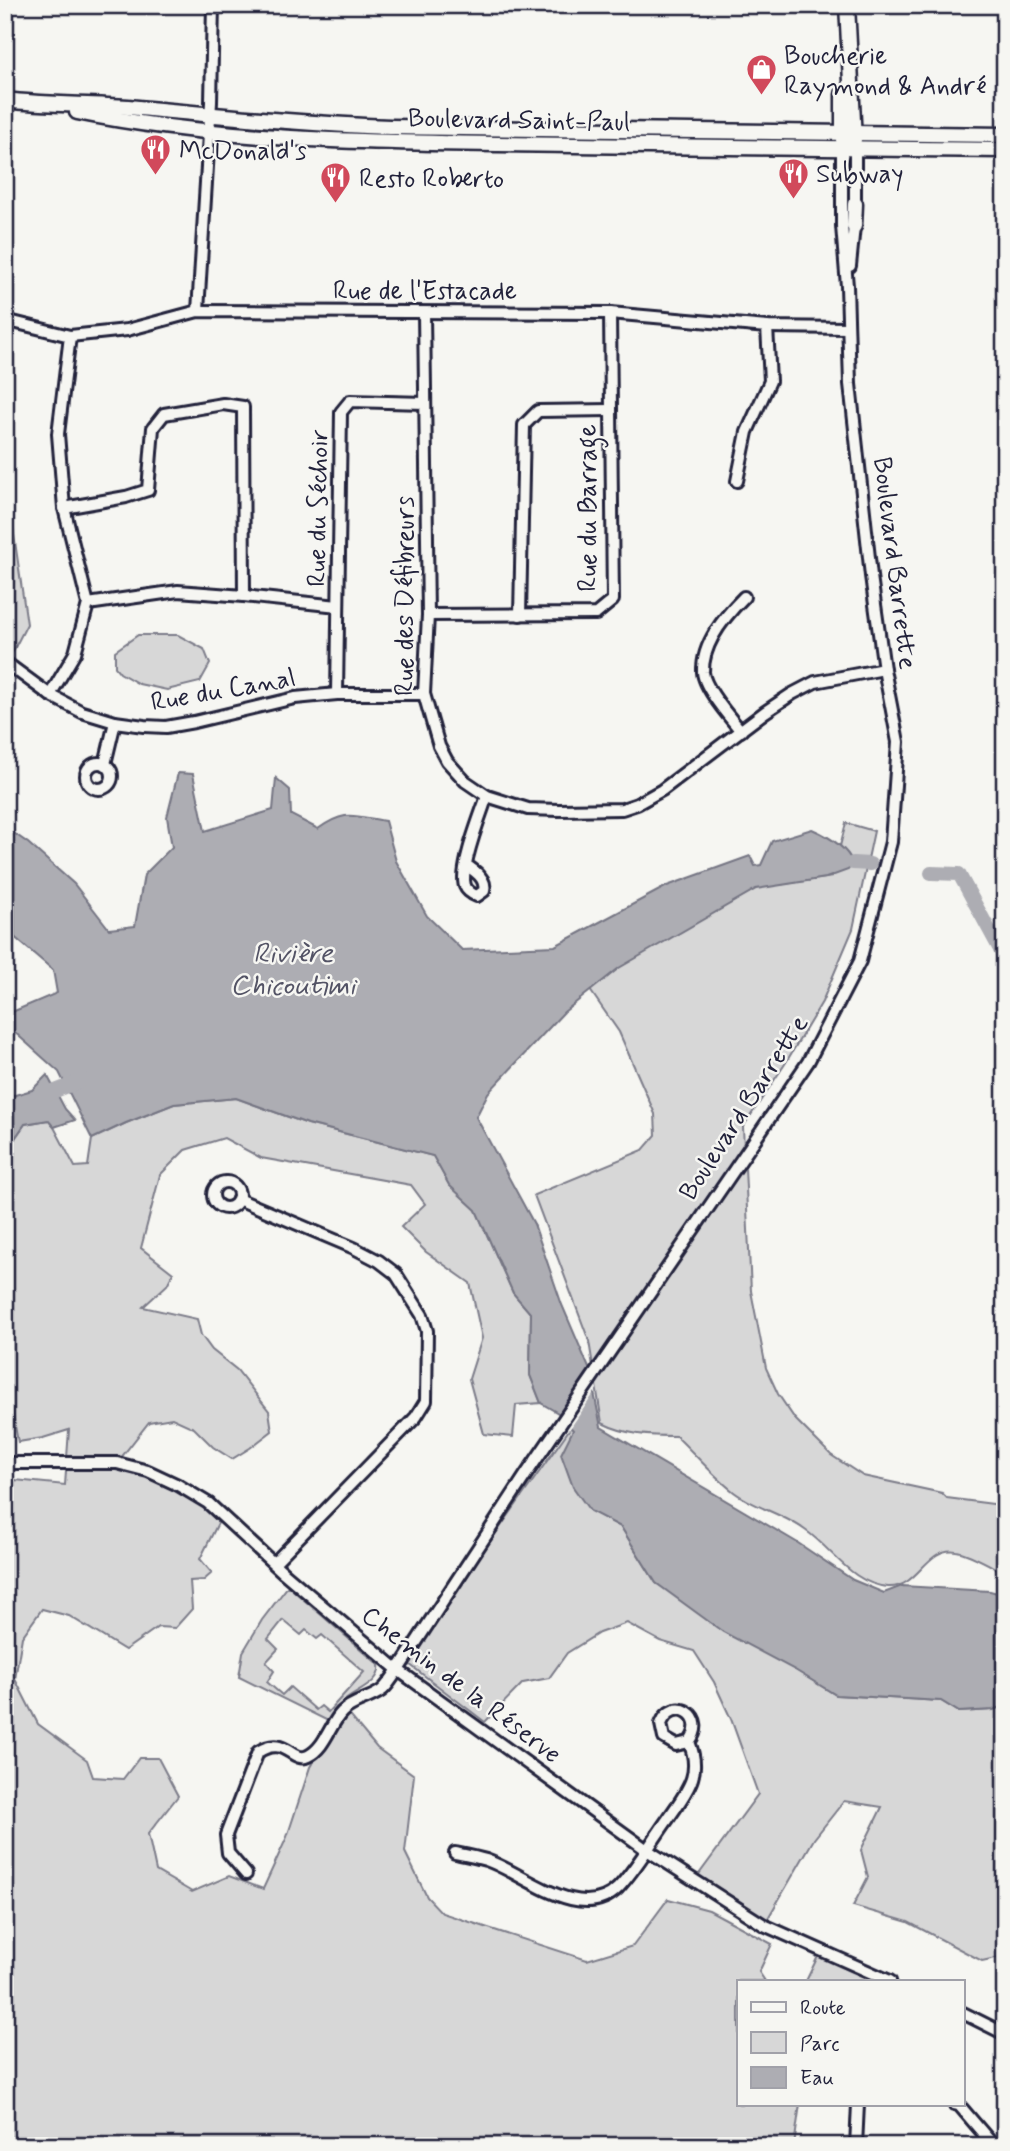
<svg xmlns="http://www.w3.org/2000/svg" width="1010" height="2151" viewBox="0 0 1010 2151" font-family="Mynerve,sans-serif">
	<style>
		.green { fill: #d7d7d7; stroke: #7c7c89; stroke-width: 2; fill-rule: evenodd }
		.water { fill: #adadb3; stroke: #757583; stroke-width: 2 }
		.pier { fill: #f6f6f2 }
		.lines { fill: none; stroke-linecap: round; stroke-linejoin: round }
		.river { stroke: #adadb3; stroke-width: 14 }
		.minor-casing { stroke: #22223b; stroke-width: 16 }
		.major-casing { stroke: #22223b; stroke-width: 19 }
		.minor { stroke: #f6f6f2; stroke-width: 10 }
		.major { stroke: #f6f6f2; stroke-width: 14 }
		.labels { text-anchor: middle; stroke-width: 5; stroke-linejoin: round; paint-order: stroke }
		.poi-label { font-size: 26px; fill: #22223b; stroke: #f6f6f2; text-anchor: start }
		.street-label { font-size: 26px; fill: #22223b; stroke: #f6f6f2 }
		.water-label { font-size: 28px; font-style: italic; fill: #535365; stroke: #f6f6f2 }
	</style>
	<rect width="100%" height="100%" fill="#f6f6f2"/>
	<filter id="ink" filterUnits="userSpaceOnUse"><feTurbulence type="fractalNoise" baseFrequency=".0143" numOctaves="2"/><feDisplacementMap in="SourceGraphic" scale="14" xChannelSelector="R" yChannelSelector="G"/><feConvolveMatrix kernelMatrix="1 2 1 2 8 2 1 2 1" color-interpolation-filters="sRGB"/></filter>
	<g filter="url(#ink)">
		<!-- green -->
		<g class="green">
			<path d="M5,473L27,624L9,659L5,655Z"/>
			<path d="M138,635H178L204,649L210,664L200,682L167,690L139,684L120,673L115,667V651Z"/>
			<path d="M846,823L874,831L853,929L822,1002L785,1064L743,1127L751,1291L766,1368L778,1394L795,1419L831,1455L863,1476L942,1493L947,1498L993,1504L1004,1501L1005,1573C991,1566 970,1553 956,1551C926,1546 918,1589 888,1587C851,1584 833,1549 805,1530C784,1514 755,1508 734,1492C713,1476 695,1454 676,1436C650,1436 626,1435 602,1423L589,1341L534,1195L643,1150L656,1135L655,1114L619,1032L590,990L623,964L757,888L832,877Z"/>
			<path d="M236,1098L308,1124L433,1156L449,1185L476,1210L513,1293L531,1314L530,1375L541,1403L516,1405L513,1437L484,1434L469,1379L482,1338L470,1283L426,1252L401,1227L425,1204L411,1185L261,1158L224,1138L185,1150L160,1175L141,1248L173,1273L167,1285L143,1307L197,1319L201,1335L212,1350L237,1370L269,1411L272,1431L250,1448L232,1459L213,1447L194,1428L172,1418L149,1422L117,1463L148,1471L221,1517L200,1559L212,1573L204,1580L190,1581L192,1609L175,1628L158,1627L125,1650L69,1616L42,1609L22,1637L15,1679L38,1724L87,1760L93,1777L123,1779L139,1758H158L178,1796L148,1834L156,1871L192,1892L229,1876L263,1889L287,1837L310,1767L336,1724L347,1712L377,1748L414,1775L405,1852L427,1897L442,1913L587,1960L633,1946L668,1899L709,1910L772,1944L759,1972L765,1981H739V2104H800L794,2146H5V1490L15,1480L65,1485L69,1430L43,1438L18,1442L12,1410H5V1147H9L25,1124L48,1120L54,1127L75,1167L88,1166L92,1139L126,1123L174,1104Z"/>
			<path d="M571,1427L574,1430L590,1510L621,1527L656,1583L836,1695L941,1701L959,1712L993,1710L1005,1705V1956L982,1961L908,1922L853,1906L868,1877L861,1850L882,1807L844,1801L814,1839L764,1925L694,1881L758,1794L731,1719L714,1682L694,1651L660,1641L627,1623L599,1633L567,1653L549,1678L523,1683L485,1722L409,1664L465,1577Z"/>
			<path d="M288,1586L379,1665C382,1684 354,1691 342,1703C337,1708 334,1715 330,1722L239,1677L243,1652L262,1620ZM283,1620L301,1635L306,1630L317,1639L322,1635L364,1672L328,1712L321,1706L316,1710L290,1687L282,1695L267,1682L274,1671L266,1662L278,1649L268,1639Z"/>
			<path d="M821,1950L872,1974L869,1981H806Z"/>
		</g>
		<!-- water -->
		<g class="water">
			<path d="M178,773L193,774L205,831L273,810L276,778L290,790L291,815L318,829C346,809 353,816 385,821L396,861L427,916L462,950L555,946L667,886L750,856L755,866L761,865L772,841L812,829C828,836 846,846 853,863L848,870L826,878L756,889L619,968L564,1012L488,1093L476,1117L534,1224L562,1305L589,1368L601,1427L798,1543L853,1580L884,1593L902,1586L990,1591L1005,1595V1705L993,1710L959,1712L941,1701L836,1695L795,1670L723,1632L656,1583L621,1527L590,1511L573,1487L561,1454L573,1430L558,1413L541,1403L530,1375L531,1314L513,1293L476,1210L449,1185L433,1156L308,1124L236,1098L174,1104L126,1123L92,1139L59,1072L11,1029L12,1012L57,993L53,970L5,929V827L28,843L74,884L109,929L135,926L144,875L172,847L167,817Z"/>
			<path d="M47,1075L65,1109L75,1120L54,1127L48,1120L25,1124L8,1148L5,1147V1094L15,1095L32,1090Z"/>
		</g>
		<!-- pier -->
		<path class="pier" d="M591,1368L597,1389L569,1430L558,1417Z"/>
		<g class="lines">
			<!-- river -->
			<g class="river">
				<path d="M853,863L870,864"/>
				<path d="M931,873L959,874L1005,959"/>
				<path d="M5,1111L83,1080"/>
			</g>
			<defs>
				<g id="minor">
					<path d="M855,204V148"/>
					<path d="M850,266L854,226"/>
					<path d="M198,311L211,102L213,5"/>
					<path d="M424,313L428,615L424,694L439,746L447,761L465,781L487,796L528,809L559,810L622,809L637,804L662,790L765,712L792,694L815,682L884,669"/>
					<path d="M5,320L70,336L127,330L198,311L610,313L767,327L848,328"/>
					<path d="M737,481L747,432L770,381L767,327"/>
					<path d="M64,508L126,497L148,490L153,428L164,414L223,404L243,407L244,596"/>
					<path d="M88,604L178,591L244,596L338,606"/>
					<path d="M428,615L596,614L613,600L610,313"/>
					<path d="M520,615L524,425L538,411L611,410"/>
					<path d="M5,662L50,695L82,712L115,722L144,726L166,727L194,722L295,698L337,694H424"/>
					<path d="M337,694L341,412L350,401L425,403"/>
					<path d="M50,695L75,653L88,604L64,508L58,434L70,336"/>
					<path d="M741,731C730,718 704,688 703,672C702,643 725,616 744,597"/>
					<circle cx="99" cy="776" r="13"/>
					<path d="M105,764L115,722"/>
					<path d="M466,865C475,871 487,879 484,891L477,896C472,894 467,891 465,886C459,869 481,814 487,796"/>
					<circle cx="226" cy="1195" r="13"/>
					<path d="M238,1199L354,1248L379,1261L396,1274L422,1315L427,1331L426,1401L416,1417L274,1563"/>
					<path d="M5,1463H117L148,1471L178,1485L208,1503L284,1573L398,1670L647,1850L764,1925L890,1981"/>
					<path d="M455,1853C465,1855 476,1857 486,1860C524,1873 581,1925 618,1888C637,1868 652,1841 668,1819C686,1792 703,1775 689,1742C710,1716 673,1694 661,1724L664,1738L676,1745L689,1742"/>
					<path d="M246,1874L228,1853L226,1835L258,1752C285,1734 292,1764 308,1756C325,1748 330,1724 342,1712C353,1701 368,1700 381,1691C387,1687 393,1676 398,1670L527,1473L808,1062L860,961L891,842L898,742L884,669L871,576L850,384L847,286L842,226V148"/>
					<path d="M963,2013L1005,2034"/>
					<path d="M954,2104L959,2105L994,2146"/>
					<path d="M856,2146L858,2104"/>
				</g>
				<g id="major">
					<path d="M847,5L854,140"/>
					<path d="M5,100C46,105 87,104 128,107C216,115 302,124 390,127L1005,135"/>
					<path d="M77,112C215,140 358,142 498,144C667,146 836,149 1005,150"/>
					<path d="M843,140V94"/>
					<path d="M854,226L855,204"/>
				</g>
			</defs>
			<!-- minor casing -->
			<use href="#minor" class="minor-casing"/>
			<!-- major casing -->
			<use href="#major" class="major-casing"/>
			<!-- minor -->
			<use href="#minor" class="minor"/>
			<!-- major -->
			<use href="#major" class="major"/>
		</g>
	</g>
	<!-- icons -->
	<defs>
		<symbol id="shop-pin" viewBox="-11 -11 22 30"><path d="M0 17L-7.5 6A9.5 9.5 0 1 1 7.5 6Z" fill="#d1495b" stroke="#f6f6f2"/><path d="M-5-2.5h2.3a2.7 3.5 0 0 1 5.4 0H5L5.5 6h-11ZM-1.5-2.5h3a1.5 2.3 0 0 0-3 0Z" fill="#fff"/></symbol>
		<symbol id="restaurant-pin" viewBox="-11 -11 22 30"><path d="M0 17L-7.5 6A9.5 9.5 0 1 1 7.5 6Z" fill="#d1495b" stroke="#f6f6f2"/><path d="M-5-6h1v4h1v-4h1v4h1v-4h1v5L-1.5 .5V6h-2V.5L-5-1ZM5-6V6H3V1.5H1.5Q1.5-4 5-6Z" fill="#fff"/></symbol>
	</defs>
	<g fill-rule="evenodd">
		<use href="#shop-pin" x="744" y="52" width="35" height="47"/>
		<use href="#restaurant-pin" x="138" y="132" width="35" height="47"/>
		<use href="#restaurant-pin" x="776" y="156" width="35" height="47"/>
		<use href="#restaurant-pin" x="318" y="160" width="35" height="47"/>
	</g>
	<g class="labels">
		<!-- poi labels -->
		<g class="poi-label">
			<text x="784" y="64">Boucherie<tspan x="784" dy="30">Raymond &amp; André</tspan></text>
			<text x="179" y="159">McDonald's</text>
			<text x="816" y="182">Subway</text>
			<text x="359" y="187">Resto Roberto</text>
		</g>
		<!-- street labels -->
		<g class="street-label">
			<text transform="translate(519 119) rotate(1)" y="9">Boulevard Saint-Paul</text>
			<text x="425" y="299">Rue de l'Estacade</text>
			<text transform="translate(317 508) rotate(-89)" y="9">Rue du Séchoir</text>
			<text transform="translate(587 508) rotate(-90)" y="9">Rue du Barrage</text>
			<text transform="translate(896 563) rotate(83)" y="9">Boulevard Barrette</text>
			<text transform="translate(404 596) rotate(-90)" y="9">Rue des Défibreurs</text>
			<text transform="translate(223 689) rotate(-10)" y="9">Rue du Canal</text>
			<text transform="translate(743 1107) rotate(-57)" y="9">Boulevard Barrette</text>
			<text transform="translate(462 1684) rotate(37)" y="9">Chemin de la Réserve</text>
		</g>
		<!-- water labels -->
		<g class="water-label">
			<text x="293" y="962">Rivière<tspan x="293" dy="32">Chicoutimi</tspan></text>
		</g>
	</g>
	<!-- margin -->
	<rect width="1010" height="2151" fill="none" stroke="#f6f6f2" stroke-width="28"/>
	<rect x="14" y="14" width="982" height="2123" fill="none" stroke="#22223b" stroke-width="2.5" filter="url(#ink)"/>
	<!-- legend -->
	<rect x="737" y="1980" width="228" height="126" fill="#f6f6f2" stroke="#a1a1a9" stroke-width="2"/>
	<rect x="751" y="2002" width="35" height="10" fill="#f6f6f2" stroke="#a1a1a9" stroke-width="2"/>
	<text x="800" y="2014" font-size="21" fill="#22223b">Route</text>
	<rect x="751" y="2032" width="35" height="21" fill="#d7d7d7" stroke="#a1a1a9" stroke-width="2"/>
	<text x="800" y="2050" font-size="21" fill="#22223b">Parc</text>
	<rect x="751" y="2067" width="35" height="21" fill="#adadb3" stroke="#a1a1a9" stroke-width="2"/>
	<text x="800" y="2084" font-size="21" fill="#22223b">Eau</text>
</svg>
